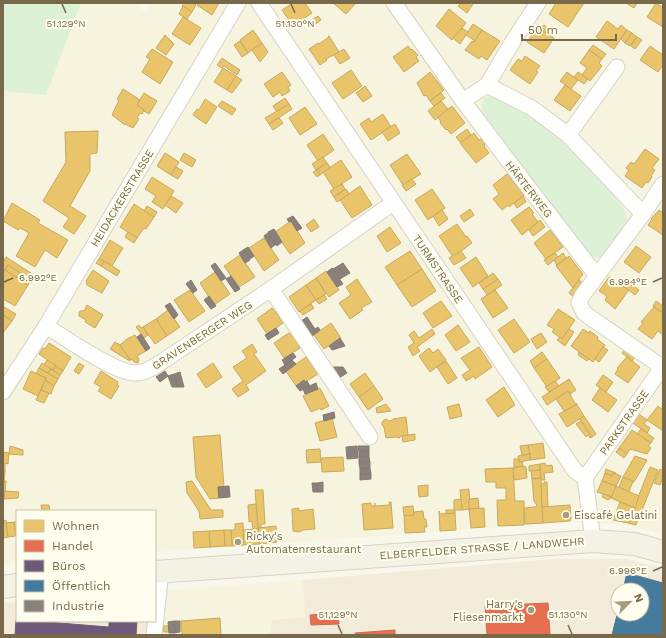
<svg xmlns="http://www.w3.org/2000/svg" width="666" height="638" viewBox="0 0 666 638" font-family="'Work Sans',sans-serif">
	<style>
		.residential { fill: #f6f4de }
		.commercial { fill: #f3ebd9; fill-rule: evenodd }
		.green { fill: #ddf1d6 }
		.homes { fill: #e9c46a; stroke: #c7a960 }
		.shops { fill: #e76f51; stroke: #c66d4f }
		.offices { fill: #6d597a; stroke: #705e6c }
		.public { fill: #457b9d; stroke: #547684 }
		.industry { fill: #8a817c; stroke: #857a6d }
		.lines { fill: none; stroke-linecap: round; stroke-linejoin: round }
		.street-casing { stroke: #d5d2c6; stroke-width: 17 }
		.primary-casing { stroke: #d7d2c6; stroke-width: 24 }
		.street { stroke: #fefefc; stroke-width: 15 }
		.primary { stroke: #f3f2e5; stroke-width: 22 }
		.ticks { fill: none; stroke: #78694a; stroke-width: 1.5 }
		.poi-dot { fill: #a59b82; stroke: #fffeee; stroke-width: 1.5 }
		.labels { text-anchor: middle; stroke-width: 4; stroke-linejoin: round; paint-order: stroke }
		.street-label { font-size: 11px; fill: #78694a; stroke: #fffeee }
		.poi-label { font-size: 11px; fill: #78694a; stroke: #fffeee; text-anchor: start }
		.ticks-label { font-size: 10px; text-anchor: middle; fill: #78694a; stroke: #fffeee; stroke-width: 4; stroke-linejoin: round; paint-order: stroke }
	</style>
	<rect width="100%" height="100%" fill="#f8f7eb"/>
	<!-- residential -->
	<g class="residential">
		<path d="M81,3H135L146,13L151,3H663V534L618,524L572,522L155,552V511H17V563L3,564V91L46,94Z"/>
		<path d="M303,580L305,618L272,620L270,635H161L165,590Z"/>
	</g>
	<!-- commercial -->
	<g class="commercial">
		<path d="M553,559H627L663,569V635H270L272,620L305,617L303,580ZM618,590H642V614H618Z"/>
		<path d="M17,602V621H149L148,635H3V603Z"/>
	</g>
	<!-- green -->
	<g class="green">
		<path d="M3,3H81L46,95L3,91Z"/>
		<path d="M489,96H492L517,108L532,118L562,142L606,182L624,209L628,221L601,257L598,258L590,255L552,205L548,207L545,202L548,199L482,114L481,106L484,99Z"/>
	</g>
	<!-- homes -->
	<g class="homes">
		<path d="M184,3H194L196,5L192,12L182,6Z"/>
		<path d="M198,3H219L212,15L197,5Z"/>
		<path d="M293,3H305L312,13L293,26L282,10Z"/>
		<path d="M333,3H356L346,14Z"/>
		<path d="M461,3H472L473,4L467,13L458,6Z"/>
		<path d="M556,3H584L568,27L549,14Z"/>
		<path d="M626,3H637L634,8Z"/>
		<path d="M656,3L662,7L663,6V27L647,17Z"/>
		<path d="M183,6L192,12L187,19L179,14Z"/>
		<path d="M449,9L466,23L452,40L436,26Z"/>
		<path d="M318,16L321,20L310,28L307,23Z"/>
		<path d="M183,17L201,28L190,45L172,34Z"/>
		<path d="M607,21L618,29L621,25L627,30L614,49L596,37Z"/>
		<path d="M473,24L482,30L475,41L466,35Z"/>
		<path d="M544,25L553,31L550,35L541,29Z"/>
		<path d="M537,27L554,38L544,53L527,42Z"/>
		<path d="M462,28L468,32L460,44L453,38Z"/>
		<path d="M253,30L262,43L248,53L240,40Z"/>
		<path d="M482,30L500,41L487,60L481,56L479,59L465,50L472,41L474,42Z"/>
		<path d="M627,30L632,33L625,43L621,39Z"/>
		<path d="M632,33L637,37L630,46L625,43Z"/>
		<path d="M165,35L174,44L166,55L156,48Z"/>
		<path d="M328,36H329L339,52L326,59L327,60L320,65L309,49L318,43L319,44L329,37Z"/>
		<path d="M637,37L642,40L635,49L631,46Z"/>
		<path d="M240,41L248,53L242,57L234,45Z"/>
		<path d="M262,43L268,52L260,62L252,50Z"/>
		<path d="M593,45L606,54L602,59L589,50Z"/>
		<path d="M408,46L411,50L412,49L418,55L416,57L419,61L404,72L393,57Z"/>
		<path d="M650,46L663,55V65L658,72L640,60Z"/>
		<path d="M152,49L173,62L160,84L142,72L150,59L146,57Z"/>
		<path d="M344,49L350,58L340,64L334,55Z"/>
		<path d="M589,50L602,59L599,63L602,66L590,81L582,75L587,68L580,63Z"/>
		<path d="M525,56L540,66L536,71L538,72L530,84L510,70L518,59L522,61Z"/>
		<path d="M222,58L240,70L237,75L224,66L222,68L217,65Z"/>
		<path d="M223,68L236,76L227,90L214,82Z"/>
		<path d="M351,70L362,86L343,99L332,83Z"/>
		<path d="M282,72L291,85L288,87L290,91L282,96L280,92L273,97L264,84Z"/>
		<path d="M430,72L444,90L430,101L426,95L424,96L417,83Z"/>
		<path d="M567,72L578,80L571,89L560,81Z"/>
		<path d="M578,72L588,79L584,84L574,77Z"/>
		<path d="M236,76L242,80L232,93L227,90Z"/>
		<path d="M565,85L581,96L570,111L554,100Z"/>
		<path d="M365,86L372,96L363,102L356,93Z"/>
		<path d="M123,89L140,100L137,105L144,110L142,114L140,113L137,118L139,119L133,128L125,124V125L112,115L119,100L117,99Z"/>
		<path d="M144,93L157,101L149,114L144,111V110L137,105Z"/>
		<path d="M441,93L445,98L434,106L430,101Z"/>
		<path d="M285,98L289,104L277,112L273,106Z"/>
		<path d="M205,99L217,107L206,124L193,115L197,109L199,110Z"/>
		<path d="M222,101L236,109L232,115L218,106Z"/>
		<path d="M441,101L448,109L435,120L428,111Z"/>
		<path d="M289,104L292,109L269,124L265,118Z"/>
		<path d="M452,106L465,123L451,134L447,129L446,130L440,123L441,122L438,117Z"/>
		<path d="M305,107L317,124L300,135L289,118Z"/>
		<path d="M383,114L391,127L371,140L360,124L369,118L371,122Z"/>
		<path d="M279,118L283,123L273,130L269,124Z"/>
		<path d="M395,124L400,133L388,141L382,132Z"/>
		<path d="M467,129L471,135L461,143L456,137Z"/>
		<path d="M98,131L97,153L90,154V171L70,206L86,216L74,234L63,227L69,218L43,201L66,162L65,132Z"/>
		<path d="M474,133L479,140L481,139L485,145L484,146L489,153L476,163L460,143Z"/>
		<path d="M323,134L334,150L318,161L307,145Z"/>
		<path d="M645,149L659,159L652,168L655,170L651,176L652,177L648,183L646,182L642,188L625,176L629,170L626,168L631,162L634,164Z"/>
		<path d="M165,153L179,162L171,175L157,166Z"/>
		<path d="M184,153L196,160L192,167L180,160Z"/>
		<path d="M407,154L421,174L403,185L390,165Z"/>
		<path d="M323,157L327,163L316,170L312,164Z"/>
		<path d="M341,160L352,177L334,189L323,172Z"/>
		<path d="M327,163L330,167L320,175L317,170Z"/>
		<path d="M176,167L183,171L178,179L171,175Z"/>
		<path d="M317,170L320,175L317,177L313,172Z"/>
		<path d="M507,174L524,195L509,207L508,205L502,210L493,199L499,194L493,185Z"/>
		<path d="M152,177L174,191L163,209L152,202L156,196L145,189Z"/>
		<path d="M412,179L416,184L406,191L402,185Z"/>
		<path d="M342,184L345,189L334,197L330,191Z"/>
		<path d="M360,186L372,205L352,218L340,200Z"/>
		<path d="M346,189L349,194L337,202L334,197Z"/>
		<path d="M432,189L445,208L428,220L415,200Z"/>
		<path d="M171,196L183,203L176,213L165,205Z"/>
		<path d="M523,196L526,202L517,208L514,203Z"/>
		<path d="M12,203L40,220L38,223L68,240L57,258L45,250L35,267L16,256L29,233L20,228L18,230L3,221Z"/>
		<path d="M134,204L154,217L146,229L144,228L137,238L120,227Z"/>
		<path d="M147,206L157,212L154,217L144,211Z"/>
		<path d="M529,207L534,213L532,214L538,222L522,235L511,220Z"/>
		<path d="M470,209L474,215L464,222L460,216Z"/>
		<path d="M442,210L448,219L439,226L433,216Z"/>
		<path d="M659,210L663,213V235L648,225L652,219H651Z"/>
		<path d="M314,219L319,227L311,232L306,225Z"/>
		<path d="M540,220L545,227L533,236L529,230Z"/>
		<path d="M291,221L305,243L290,254L275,232Z"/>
		<path d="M457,224L466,237L467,236L472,243L453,257L439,236Z"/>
		<path d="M390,227L401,243L387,252L377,236Z"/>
		<path d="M550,230L563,247L546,259L534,243Z"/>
		<path d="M128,232L137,238L134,243L125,237Z"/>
		<path d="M264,238L279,260L264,271L249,248Z"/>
		<path d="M110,240L123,248L112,266L99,259Z"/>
		<path d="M636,246L651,257L639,273L624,262Z"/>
		<path d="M410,251L422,269L397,285L385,267Z"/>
		<path d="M461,251L466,258L454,265L449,258Z"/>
		<path d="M555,253L558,257L548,265L544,260Z"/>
		<path d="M563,253L566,258L557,265L554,260Z"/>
		<path d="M240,255L255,277L239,287L224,266Z"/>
		<path d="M569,256L583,274L573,288L556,266Z"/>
		<path d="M6,257L34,275L28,285L17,278L20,273L8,265L5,270L3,269V262Z"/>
		<path d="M476,257L488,276L473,287L460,268Z"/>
		<path d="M99,259L104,261L101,266L96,263Z"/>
		<path d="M104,261L120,271L117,276L101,266Z"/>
		<path d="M8,265L20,273L17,278L5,270Z"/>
		<path d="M422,269L436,291L412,307L397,285Z"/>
		<path d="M5,270L28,285L15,306L3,299V285L4,283L3,282V273Z"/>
		<path d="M93,270L109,281L102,293L87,285L86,281Z"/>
		<path d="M326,271L339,290L329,297L316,278Z"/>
		<path d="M215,272L230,294L214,305L200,283Z"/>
		<path d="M493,273L498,279L483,289L479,283Z"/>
		<path d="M609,277L629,290L615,309L605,300L607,296L599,291Z"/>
		<path d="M316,278L326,294L316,300L306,285Z"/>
		<path d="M357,279L372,302L361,308L363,310L350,319L339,303L351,295L346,287Z"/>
		<path d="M498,279L502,285L487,295L483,289Z"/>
		<path d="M579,280L583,283L574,297L569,293Z"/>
		<path d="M626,280L639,290L635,295L622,285Z"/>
		<path d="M306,285L316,300L299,312L289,297Z"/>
		<path d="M190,290L205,311L189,322L174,300Z"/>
		<path d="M495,290L508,308L493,318L481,299Z"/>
		<path d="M324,295L327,299L319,304L316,300Z"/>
		<path d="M441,301L452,316L433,328L423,313Z"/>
		<path d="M656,301L663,306V313L653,306Z"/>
		<path d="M311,304L314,308L303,315L300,311Z"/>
		<path d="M87,305L103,315L95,328L85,322L86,320L79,316V313L80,311H84Z"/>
		<path d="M4,307L16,314L12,321L3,315Z"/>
		<path d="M654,307L663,313V335L658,331L652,339L638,329L643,323L641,322Z"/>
		<path d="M272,308L280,317L279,318L283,323L267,334L257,319Z"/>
		<path d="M558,309L575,320L562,339L552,332L554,329L547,325Z"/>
		<path d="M168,310L180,327L167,336L156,319Z"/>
		<path d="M3,315L12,321L3,333Z"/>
		<path d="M156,319L167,336L155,344L143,327Z"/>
		<path d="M514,319L530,342L514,353L498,330Z"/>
		<path d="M331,323L341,338L324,349L314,335Z"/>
		<path d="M139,325L141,328L143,327L148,335L144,338L136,327Z"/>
		<path d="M458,325L470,342L456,351L445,335Z"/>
		<path d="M432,329L435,334L417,347L420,351L413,356L408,347L414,343L409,335L414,331L419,338Z"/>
		<path d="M569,329L574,332L565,346L557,340L560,337L562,339Z"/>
		<path d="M583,329L589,333L590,331L598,337L597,339L605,345L593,362L571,346Z"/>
		<path d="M289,333L293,335L300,348L284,358L274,343Z"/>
		<path d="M541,333L547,342L537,349L531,339Z"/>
		<path d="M135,335L146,351L137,356L139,359L138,363L134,362L132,359L130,360L120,345L127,339Z"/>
		<path d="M115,342L120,345L130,360V361L110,349Z"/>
		<path d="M49,343L71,357L63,371L39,354L43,348L45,349Z"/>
		<path d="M252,344L257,352L254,354L266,371L246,385L249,390L238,397L232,389L243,381L233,367L247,358L242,351Z"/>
		<path d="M479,347L492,367L475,379L474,376L466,381L462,375L470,370L461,358Z"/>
		<path d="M603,347L608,350L599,362L595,359Z"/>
		<path d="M429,348L433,353L438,349L446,360L430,372L419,356Z"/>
		<path d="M625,349L635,357L632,361L622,353Z"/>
		<path d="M542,352L547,359L534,368L530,361Z"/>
		<path d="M579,352L589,359L587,361L578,355Z"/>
		<path d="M306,357L310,363L312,362L315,367L313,368L318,374L305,382L304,380L296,386L286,371Z"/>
		<path d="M627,357L640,367L628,383L615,374L618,369L617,368Z"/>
		<path d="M547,359L560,378L547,387L534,368Z"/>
		<path d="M47,360L56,365L53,370L44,365Z"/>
		<path d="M446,361L457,378L448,384L437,367Z"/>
		<path d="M42,363L51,369L48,373L39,368Z"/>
		<path d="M79,363L84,366L79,374L74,371Z"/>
		<path d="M213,363L222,377L206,388L197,374Z"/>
		<path d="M56,366L63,371L60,375L53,370Z"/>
		<path d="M39,368L58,379L54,386L45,380L46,378L36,374Z"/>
		<path d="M51,369L60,375L58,379L48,373Z"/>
		<path d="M31,371L46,378L38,396L23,389Z"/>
		<path d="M101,371L118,382L117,384L119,386L111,399L98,391L101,387L94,383Z"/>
		<path d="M365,373L374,386L359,397L350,384Z"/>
		<path d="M603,375L613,382L606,392L596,385Z"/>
		<path d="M569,379L576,390L570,394L568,391L547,405L542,397Z"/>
		<path d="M45,380L54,386L51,394L41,390Z"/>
		<path d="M555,381L559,386L549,392L545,387Z"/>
		<path d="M374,386L383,399L368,410L359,397Z"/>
		<path d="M504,387L515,405L498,417L486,400Z"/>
		<path d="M320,388L329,406L321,410L320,408L311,412L303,396Z"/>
		<path d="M600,388L617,400L608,412L592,400Z"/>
		<path d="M41,390L49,393L44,403L36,400Z"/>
		<path d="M568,391L576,405L564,411L556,399Z"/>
		<path d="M576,403L584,416L567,427L559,414L576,405Z"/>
		<path d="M386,404L391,411L377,413L376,408Z"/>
		<path d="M459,404L462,416L450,419L447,407Z"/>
		<path d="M658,406L663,410V431L647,420Z"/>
		<path d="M639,414L647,420L644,424L650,428L647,433L633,423Z"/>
		<path d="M584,416L596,434L592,437L580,419Z"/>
		<path d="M406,417L408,435L401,436L399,438L396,437L386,438L384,427L382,425V422L384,420L386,419L389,421L393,420V419Z"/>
		<path d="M332,418L337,437L320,441L315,423Z"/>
		<path d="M581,421L592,437L590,438L588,435L586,437L576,424Z"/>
		<path d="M641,429L654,438L651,443L637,434Z"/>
		<path d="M632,430L651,443L648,446L651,448L647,454L630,449L627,454L619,448Z"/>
		<path d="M415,434V440L403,442L402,436Z"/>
		<path d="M220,435L224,487H218L219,498L210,499L196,477L193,437Z"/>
		<path d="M543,443L545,458L530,460L528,445Z"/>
		<path d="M528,445L530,454L522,455L520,446Z"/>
		<path d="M10,446L23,450V455L9,454Z"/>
		<path d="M619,448L627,454L624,458L616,452Z"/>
		<path d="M320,449L321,462L307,463L306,450Z"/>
		<path d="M3,452L9,453L8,464L5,463V472H3Z"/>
		<path d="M530,454V460L519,462L518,456Z"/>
		<path d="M635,456L647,460L634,482L623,477Z"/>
		<path d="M343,457L344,471L322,472L321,458Z"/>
		<path d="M514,459H519V462H522L523,466L514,467Z"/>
		<path d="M545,463L546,466L552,465L553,472L544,473L545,480H541L540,464Z"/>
		<path d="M540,464V470L529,471V466Z"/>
		<path d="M523,466L526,467L527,478L514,480L513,468Z"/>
		<path d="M650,467L658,470L636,525L628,523Z"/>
		<path d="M513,468L515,501H524V525L498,526L497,500H506V488H496V482H486L485,469Z"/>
		<path d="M606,469L616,473V474L613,473L612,476L605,473Z"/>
		<path d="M660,469L663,471V478L660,485L654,483Z"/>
		<path d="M540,470L541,478L532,479L531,471Z"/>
		<path d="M3,472H5L4,481H6L5,492L3,491Z"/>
		<path d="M605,473L612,476L613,473L621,476L616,486L602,481Z"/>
		<path d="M623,477L633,481L629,492L619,487Z"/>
		<path d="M541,478L543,523L525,524L524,508L535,507L537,505L534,501L532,479Z"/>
		<path d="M192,481L211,510H223V517L200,519L199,511L187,493L186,482Z"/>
		<path d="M602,481L616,486L612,497L597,492Z"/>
		<path d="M544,482H547L548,507H542L541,484H544Z"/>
		<path d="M428,485V496L419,497L418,486Z"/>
		<path d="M616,486L639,496L635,508L611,498Z"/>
		<path d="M469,489L470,509L462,510L460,490Z"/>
		<path d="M255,490H263L265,524H261V528H258Z"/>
		<path d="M5,491L19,492L18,498L4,499Z"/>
		<path d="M604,494L611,497H612L608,500L602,497Z"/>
		<path d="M478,498L479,508L469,509V499Z"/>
		<path d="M461,499L462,510H454V500Z"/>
		<path d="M389,502H391L393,528L364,530L362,504L371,503V506H375V503V506L390,505Z"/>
		<path d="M620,502L635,508L628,523L613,520Z"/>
		<path d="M256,504L258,529H253L252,521L249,522L248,505Z"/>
		<path d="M41,505H49L50,511H42Z"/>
		<path d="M570,505L571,519L570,521L543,523L542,507Z"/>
		<path d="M413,506L414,515L404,516L403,507Z"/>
		<path d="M299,508V511L313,509L315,529L303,530L299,532L293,531L292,509Z"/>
		<path d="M484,508L485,527L471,528L469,509Z"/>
		<path d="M446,510H455V513L446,514Z"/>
		<path d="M423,511L424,519H426L427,527H424L425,532L405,533L404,516L414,515V512Z"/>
		<path d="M439,511L440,514L455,513L456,530L440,531Z"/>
		<path d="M6,520L8,537L3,538V521Z"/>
		<path d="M14,522L16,536L8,537L6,523Z"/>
		<path d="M14,522H17V535L16,536Z"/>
		<path d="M243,523L244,545L232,546L231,530H235V524Z"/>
		<path d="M276,526L277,542L259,544L258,528Z"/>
		<path d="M258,529L259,544L244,545L243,530Z"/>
		<path d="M224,530L225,546L210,547L209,531Z"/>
		<path d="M224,530H231L232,546H225Z"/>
		<path d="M209,531L210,547L194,548L193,532Z"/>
		<path d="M220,618L221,635H182L181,621Z"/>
		<path d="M163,626H169V632H164Z"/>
	</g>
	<!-- shops -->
	<g class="shops">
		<path d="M548,603L550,635H487L485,606Z"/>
		<path d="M338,613L339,624L311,625L310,615Z"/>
		<path d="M395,630V635H356L355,633Z"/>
	</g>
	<!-- offices -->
	<path class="offices" d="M16,620L17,621H34L109,627V621H137L136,635H15Z"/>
	<!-- public -->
	<path class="public" d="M627,573L663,583V635H612L618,611V614H642V590H623Z"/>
	<!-- industry -->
	<g class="industry">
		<path d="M293,216L302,228L297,231L291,221L289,222L287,219Z"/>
		<path d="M274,229L282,242L277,246L268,232Z"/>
		<path d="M268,233L276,244L271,248L264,236Z"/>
		<path d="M248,247L254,256L250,259L243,250Z"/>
		<path d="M243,250L250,260L245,263L239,253Z"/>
		<path d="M215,263L226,278L221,281L211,266Z"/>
		<path d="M343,263L350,273L345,276L338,266Z"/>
		<path d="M338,266L345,276L340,279L333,269Z"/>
		<path d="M332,268L343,284L337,287L327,272Z"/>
		<path d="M231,276L240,289L235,292L226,279Z"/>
		<path d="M191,280L197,290L193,293L186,284Z"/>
		<path d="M209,296L216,306L211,309L204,300Z"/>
		<path d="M170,303L178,315L174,319L165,306Z"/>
		<path d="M307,317L315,329L318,327L320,330L311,337L300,322Z"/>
		<path d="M276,328L279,333L268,340L265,335Z"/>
		<path d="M141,334L150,348L146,351L137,337Z"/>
		<path d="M340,338L345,346L332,350L329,346Z"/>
		<path d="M293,353L296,357L285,365L282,360Z"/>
		<path d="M292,360L296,364L283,374L279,369Z"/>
		<path d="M331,367H343L347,373L339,378Z"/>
		<path d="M165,371L168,376L160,382L156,377Z"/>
		<path d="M180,372L184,387H178L174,374Z"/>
		<path d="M174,374L178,387H172L168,376Z"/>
		<path d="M304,380L305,382L307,381L310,386L300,391L296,386Z"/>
		<path d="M316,383L318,389L305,394L303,389Z"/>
		<path d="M334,412L335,418L324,421L323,415Z"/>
		<path d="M357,446L358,458L347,459L346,447Z"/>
		<path d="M358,446H369V451L359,452Z"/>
		<path d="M369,451V457H359V452Z"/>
		<path d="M359,457H369L370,462L359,463Z"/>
		<path d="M370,462V468L360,469L359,463Z"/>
		<path d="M370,468L371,474H360V469Z"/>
		<path d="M360,474H371V479L360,480Z"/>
		<path d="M323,482V492H318L317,483Z"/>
		<path d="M312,483H317L318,492H313Z"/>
		<path d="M229,486L230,497L219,498L218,487Z"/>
		<path d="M174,621L175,633H169L168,622Z"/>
		<path d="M174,621H180V632L175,633Z"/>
	</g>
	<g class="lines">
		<defs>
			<g id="street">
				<path d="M259,3L575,471L585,478L593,541"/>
				<path d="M394,3L463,101"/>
				<path d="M487,85L513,41L538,3"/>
				<path d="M568,135L617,67"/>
				<path d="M643,214L663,184"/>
				<path d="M597,276L529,188L463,101L487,85L532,108L568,135L643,214L582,296L579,303L584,313L662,367"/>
				<path d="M271,289L393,203"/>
				<path d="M46,326C64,337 116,374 136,373C146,373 155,366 163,361L271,289L370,437"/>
				<path d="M3,392L46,326L238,3"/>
				<path d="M585,478L663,366"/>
				<path d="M154,635L161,572"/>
			</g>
			<g id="primary">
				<path d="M155,572L593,541L635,544L663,552"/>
				<path d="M3,587L17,585"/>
			</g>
		</defs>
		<!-- street casing -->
		<use href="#street" class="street-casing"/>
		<!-- primary casing -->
		<use href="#primary" class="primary-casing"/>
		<!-- street -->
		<use href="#street" class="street"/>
		<!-- primary -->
		<use href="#primary" class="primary"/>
	</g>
	<!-- ticks -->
	<path class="ticks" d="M62,4L66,13M291,4L295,13M4,282L13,278M653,282L662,278M653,571L662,567M338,625L342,634M568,625L572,634"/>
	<!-- markers -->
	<g class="poi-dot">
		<circle cx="566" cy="515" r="4"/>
		<circle cx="238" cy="542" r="4"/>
		<circle cx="531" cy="610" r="4"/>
	</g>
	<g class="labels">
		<!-- street labels -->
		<g class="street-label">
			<text transform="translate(529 189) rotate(52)" y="4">HÄRTERWEG</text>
			<text transform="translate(122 198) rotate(-59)" y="4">HEIDACKERSTRASSE</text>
			<text transform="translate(438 269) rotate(56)" y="4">TURMSTRASSE</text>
			<text transform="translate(202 335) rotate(-33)" y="4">GRAVENBERGER WEG</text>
			<text transform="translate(624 422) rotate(-55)" y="4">PARKSTRASSE</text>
			<text transform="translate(482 548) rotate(-4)" y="4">ELBERFELDER STRASSE / LANDWEHR</text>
		</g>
		<!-- poi labels -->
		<g class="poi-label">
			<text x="574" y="519">Eiscafé Gelatini</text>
			<text x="246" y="540">Ricky's<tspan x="246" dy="13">Automatenrestaurant</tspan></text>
			<text x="523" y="608" text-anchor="end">Harry's<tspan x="523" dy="13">Fliesenmarkt</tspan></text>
		</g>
	</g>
	<g class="ticks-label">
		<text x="66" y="27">51.129°N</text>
		<text x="295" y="27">51.130°N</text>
		<text x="38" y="281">6.992°E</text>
		<text x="628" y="285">6.994°E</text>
		<text x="628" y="574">6.996°E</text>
		<text x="338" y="618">51.129°N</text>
		<text x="568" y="618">51.130°N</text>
	</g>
	<!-- border -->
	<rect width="666" height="638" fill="none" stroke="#78694a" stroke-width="8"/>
	<!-- legend -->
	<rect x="16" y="510" width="140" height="112" fill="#fffeee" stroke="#c9c2ac"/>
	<rect x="24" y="520" width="20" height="12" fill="#e9c46a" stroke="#c9c2ac"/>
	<text x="52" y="530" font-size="12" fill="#78694a">Wohnen</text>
	<rect x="24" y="540" width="20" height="12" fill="#e76f51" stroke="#c9c2ac"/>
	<text x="52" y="550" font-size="12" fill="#78694a">Handel</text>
	<rect x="24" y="560" width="20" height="12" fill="#6d597a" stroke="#c9c2ac"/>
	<text x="52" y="570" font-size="12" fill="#78694a">Büros</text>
	<rect x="24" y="580" width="20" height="12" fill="#457b9d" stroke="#c9c2ac"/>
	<text x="52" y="590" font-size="12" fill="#78694a">Öffentlich</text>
	<rect x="24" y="600" width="20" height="12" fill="#8a817c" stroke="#c9c2ac"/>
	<text x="52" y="610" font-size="12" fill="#78694a">Industrie</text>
	<!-- north arrow -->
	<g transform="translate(630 602) rotate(66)"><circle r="19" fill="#fffeee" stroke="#c9c2ac"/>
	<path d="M0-3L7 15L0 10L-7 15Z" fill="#a59b82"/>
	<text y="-6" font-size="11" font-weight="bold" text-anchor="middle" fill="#78694a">N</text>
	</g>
	<!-- scale -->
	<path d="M522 34v6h94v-6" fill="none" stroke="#78694a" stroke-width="2"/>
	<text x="528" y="34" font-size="12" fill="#78694a" stroke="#fffeee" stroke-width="3" paint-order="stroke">50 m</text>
</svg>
